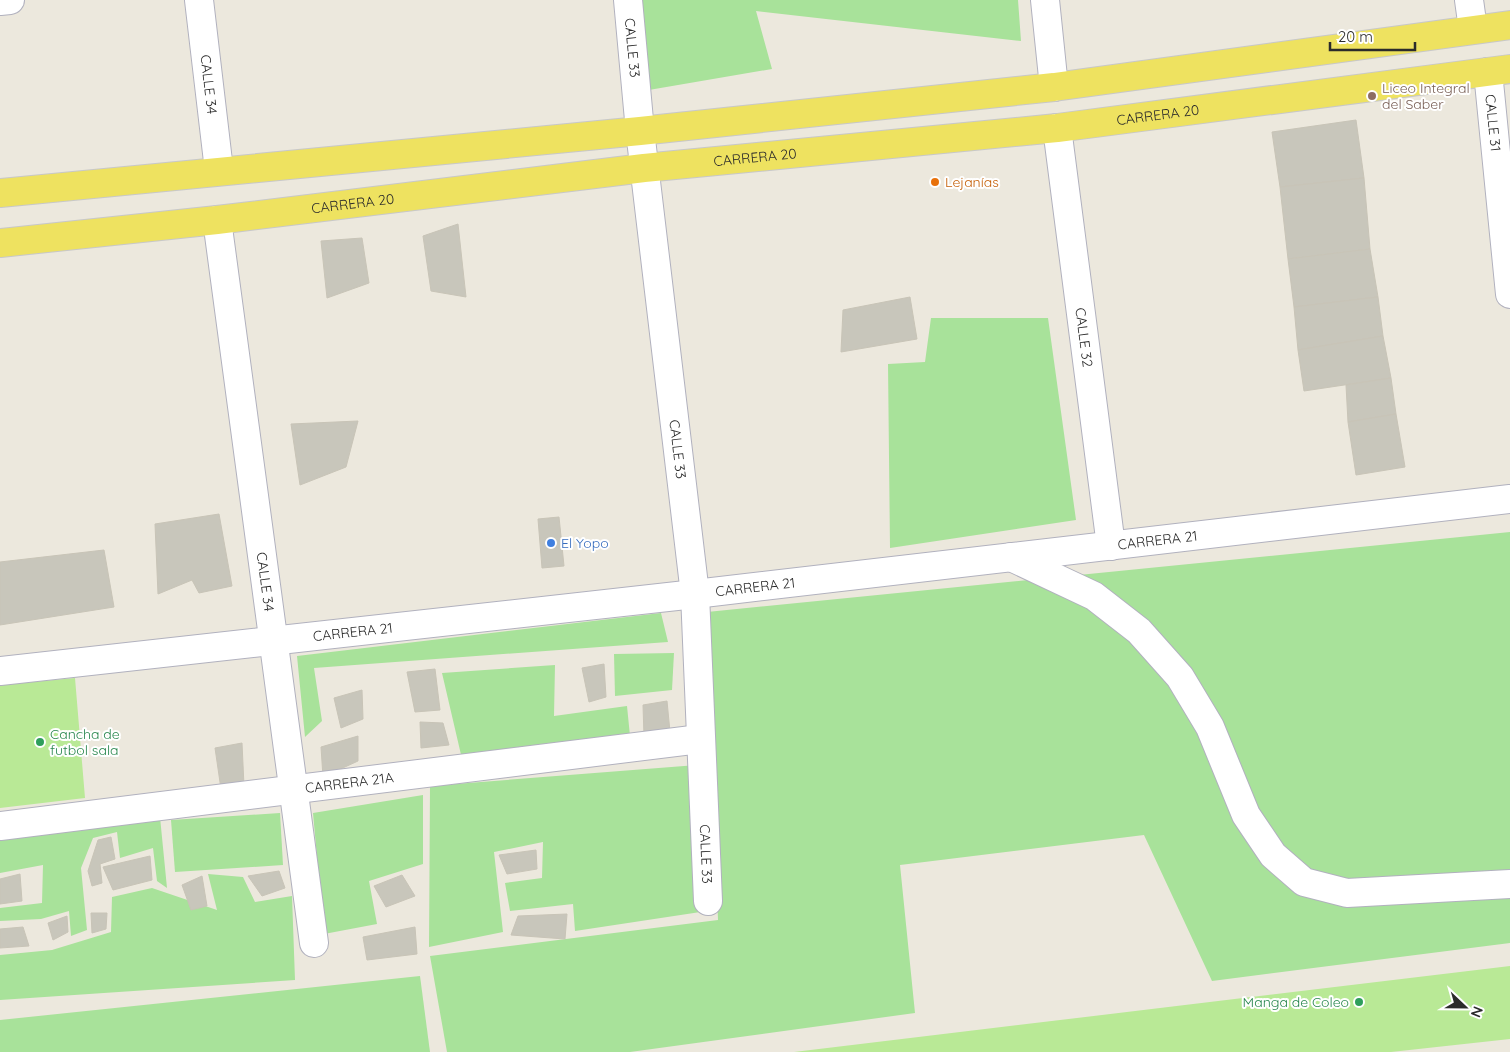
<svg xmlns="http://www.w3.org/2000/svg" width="1510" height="1052" viewBox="0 0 1510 1052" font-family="Quicksand,sans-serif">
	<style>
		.green { fill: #a8e29a }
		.pitch { fill: #b9e996 }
		.building { fill: #c8c6bb; stroke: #c8c4b7 }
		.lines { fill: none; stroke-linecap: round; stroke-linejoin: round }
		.minor-casing { stroke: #b1b1be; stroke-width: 30 }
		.major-casing { stroke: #c8c8c8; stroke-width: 30 }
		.minor { stroke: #fff; stroke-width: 28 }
		.major { stroke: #eee260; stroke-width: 28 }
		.education-dot { fill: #8d6e63; stroke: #fff; stroke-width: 2 }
		.food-dot { fill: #e8710a; stroke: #fff; stroke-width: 2 }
		.shop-dot { fill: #3f7fe0; stroke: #fff; stroke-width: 2 }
		.leisure-dot { fill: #2e9e5b; stroke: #fff; stroke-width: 2 }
		.labels { text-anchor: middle; stroke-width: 4; stroke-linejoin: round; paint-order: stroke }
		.street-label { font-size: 14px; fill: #2b2b2b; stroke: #fff }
		.education-label { font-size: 14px; fill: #785e54; stroke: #fff; text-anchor: start }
		.food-label { font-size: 14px; fill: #c56008; stroke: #fff; text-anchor: start }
		.shop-label { font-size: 14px; fill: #366cbe; stroke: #fff; text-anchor: start }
		.leisure-label { font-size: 14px; fill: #27864d; stroke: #fff; text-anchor: start }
	</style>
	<rect width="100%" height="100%" fill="#ece8dd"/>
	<!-- green -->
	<g class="green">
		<path d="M640,0H1018L1021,41L756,11L772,69L643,91Z"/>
		<path d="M931,318H1048L1076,520L890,548L888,364L925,362Z"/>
		<path d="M1510,532V943L1212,981L1144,835L900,865L915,1013L630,1052H447L430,956L718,920L707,612Z"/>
		<path d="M661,613L668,642L314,668L322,721L305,737L297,656Z"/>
		<path d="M674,653L672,690L615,696L614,654Z"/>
		<path d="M555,665L554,716L627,706L630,736L462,759L442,673Z"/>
		<path d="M697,765L707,911L575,931L573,904L510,911L505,883L542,878L543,842L494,852L503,932L429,947L430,786Z"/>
		<path d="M423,795V864L369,881L377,924L324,934L313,813Z"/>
		<path d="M280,813L283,865L175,872L171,820Z"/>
		<path d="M160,817L167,888L157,881L153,848L120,858L117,832L93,838L81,868L87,930L71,936L69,911L41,919L0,921V908L42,903L43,865L0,873V840Z"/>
		<path d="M208,874L243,877L255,902L292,896L295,980L0,1000V955L52,950L111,932L112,897L152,888L217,910Z"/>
		<path d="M420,976L430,1052H0V1020Z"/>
	</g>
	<!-- pitch -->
	<g class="pitch">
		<path d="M75,678L85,798L0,808V685Z"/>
		<path d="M1510,966V1039L1391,1052H794Z"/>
	</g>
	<!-- building -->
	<g class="building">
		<path d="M1356,120L1364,178L1280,187L1272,132Z"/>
		<path d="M1364,178L1370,249L1288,259L1280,187Z"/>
		<path d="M458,224L466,297L431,291L423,236Z"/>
		<path d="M362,238L369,283L327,298L321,241Z"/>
		<path d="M1370,249L1378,297L1294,307L1288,259Z"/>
		<path d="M910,297L917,339L841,352L843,310Z"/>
		<path d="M1378,297L1383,336L1298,350L1294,307Z"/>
		<path d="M1383,336L1391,378L1304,391L1298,350Z"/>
		<path d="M1391,378L1396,414L1348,422L1346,385Z"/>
		<path d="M1396,414L1405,467L1356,475L1348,422Z"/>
		<path d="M358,421L346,467L300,485L291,424Z"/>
		<path d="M219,514L232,586L199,593L192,580L158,594L155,524Z"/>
		<path d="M559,517L564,566L542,568L538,519Z"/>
		<path d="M104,550L114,607L0,625V562Z"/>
		<path d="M604,664L606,697L589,702L582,668Z"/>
		<path d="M435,669L440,710L415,712L407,672Z"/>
		<path d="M362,690L363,719L341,728L334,698Z"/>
		<path d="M667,701L670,732L644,736L643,705Z"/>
		<path d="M420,722L443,723L449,745L421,748Z"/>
		<path d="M358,736V761L323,777L321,747Z"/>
		<path d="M242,743L244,786L221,789L215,748Z"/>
		<path d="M111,837L115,859L100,864L102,883L92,886L88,871L98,840Z"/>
		<path d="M536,850L537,869L507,874L499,855Z"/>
		<path d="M150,856L152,880L113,890L103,867Z"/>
		<path d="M279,871L285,888L262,896L248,876Z"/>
		<path d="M20,874L22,901L0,904V879Z"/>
		<path d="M402,875L415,896L386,907L374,886Z"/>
		<path d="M202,876L207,906L191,910L182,885Z"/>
		<path d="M91,913H107L106,929L92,933Z"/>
		<path d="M567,914L565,939L511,935L518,916Z"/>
		<path d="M67,916L68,932L53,940L48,923Z"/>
		<path d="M23,927L29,946L0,948V929Z"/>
		<path d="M415,927L417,954L367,960L363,937Z"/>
	</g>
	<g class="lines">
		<defs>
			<g id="minor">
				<path id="s1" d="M199,0L219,170"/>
				<path id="s2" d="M628,0L640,131L695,594L708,901"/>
				<path d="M1045,0L1054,87"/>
				<path d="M1469,0L1473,29"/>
				<path d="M0,1L10,0"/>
				<path id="s3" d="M1488,72L1510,294"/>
				<path id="s4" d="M1057,128L1111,546"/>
				<path id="s5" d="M217,220L314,943"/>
				<path d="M1011,557L1094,596L1139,631L1180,677L1210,727L1246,815L1273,855L1304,882L1347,893L1510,884"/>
				<path id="s6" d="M0,671L695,594L1510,499"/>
				<path id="s7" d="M0,826L700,739"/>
			</g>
			<g id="major">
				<path d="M0,193L640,131L1054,87L1510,25"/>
				<path id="s8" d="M0,243L217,220L644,168L1057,128L1510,69"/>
			</g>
		</defs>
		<!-- minor casing -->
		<use href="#minor" class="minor-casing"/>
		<!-- major casing -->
		<use href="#major" class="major-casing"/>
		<!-- minor -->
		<use href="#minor" class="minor"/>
		<!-- major -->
		<use href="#major" class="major"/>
	</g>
	<!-- markers -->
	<circle class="education-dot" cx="1372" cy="96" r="5"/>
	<circle class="food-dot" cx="935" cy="182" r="5"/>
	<circle class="shop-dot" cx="551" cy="543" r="5"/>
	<g class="leisure-dot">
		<circle cx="40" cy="742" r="5"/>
		<circle cx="1359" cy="1002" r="5"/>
	</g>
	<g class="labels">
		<!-- street labels -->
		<g class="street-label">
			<text dy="5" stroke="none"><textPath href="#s2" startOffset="48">CALLE 33</textPath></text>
			<text dy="5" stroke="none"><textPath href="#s1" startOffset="85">CALLE 34</textPath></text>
			<text dy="5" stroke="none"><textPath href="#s8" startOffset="1165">CARRERA 20</textPath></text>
			<text dy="5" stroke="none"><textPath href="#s3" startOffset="51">CALLE 31</textPath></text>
			<text dy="5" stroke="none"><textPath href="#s8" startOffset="760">CARRERA 20</textPath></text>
			<text dy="5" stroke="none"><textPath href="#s8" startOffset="355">CARRERA 20</textPath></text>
			<text dy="5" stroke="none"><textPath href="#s4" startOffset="211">CALLE 32</textPath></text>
			<text dy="5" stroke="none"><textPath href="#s2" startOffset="452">CALLE 33</textPath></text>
			<text dy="5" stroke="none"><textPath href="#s6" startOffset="1165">CARRERA 21</textPath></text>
			<text dy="5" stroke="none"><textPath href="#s5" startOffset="365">CALLE 34</textPath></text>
			<text dy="5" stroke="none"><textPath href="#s6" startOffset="760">CARRERA 21</textPath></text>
			<text dy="5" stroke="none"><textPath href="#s6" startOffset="355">CARRERA 21</textPath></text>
			<text dy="5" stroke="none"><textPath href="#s7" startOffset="352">CARRERA 21A</textPath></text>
			<text dy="5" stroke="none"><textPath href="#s2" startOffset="858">CALLE 33</textPath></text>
		</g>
		<!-- education labels -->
		<g class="education-label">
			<text x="1382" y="93">Liceo Integral<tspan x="1382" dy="16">del Saber</tspan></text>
		</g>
		<!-- food labels -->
		<g class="food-label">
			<text x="945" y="187">Lejanías</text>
		</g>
		<!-- shop labels -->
		<g class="shop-label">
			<text x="561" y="548">El Yopo</text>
		</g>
		<!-- leisure labels -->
		<g class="leisure-label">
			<text x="50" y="739">Cancha de<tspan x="50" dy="16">futbol sala</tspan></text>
			<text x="1349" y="1007" text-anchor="end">Manga de Coleo</text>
		</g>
	</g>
	<!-- north arrow -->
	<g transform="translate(1465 1007) rotate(112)" stroke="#ffffff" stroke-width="4" paint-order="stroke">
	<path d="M0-4L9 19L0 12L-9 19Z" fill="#2b2b2b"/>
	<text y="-8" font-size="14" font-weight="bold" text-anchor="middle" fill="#2b2b2b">N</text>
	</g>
	<!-- scale -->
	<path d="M1330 42v8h85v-8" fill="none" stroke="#2b2b2b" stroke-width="2.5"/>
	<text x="1338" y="42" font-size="15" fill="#2b2b2b" stroke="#ffffff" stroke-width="4" paint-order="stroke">20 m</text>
</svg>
